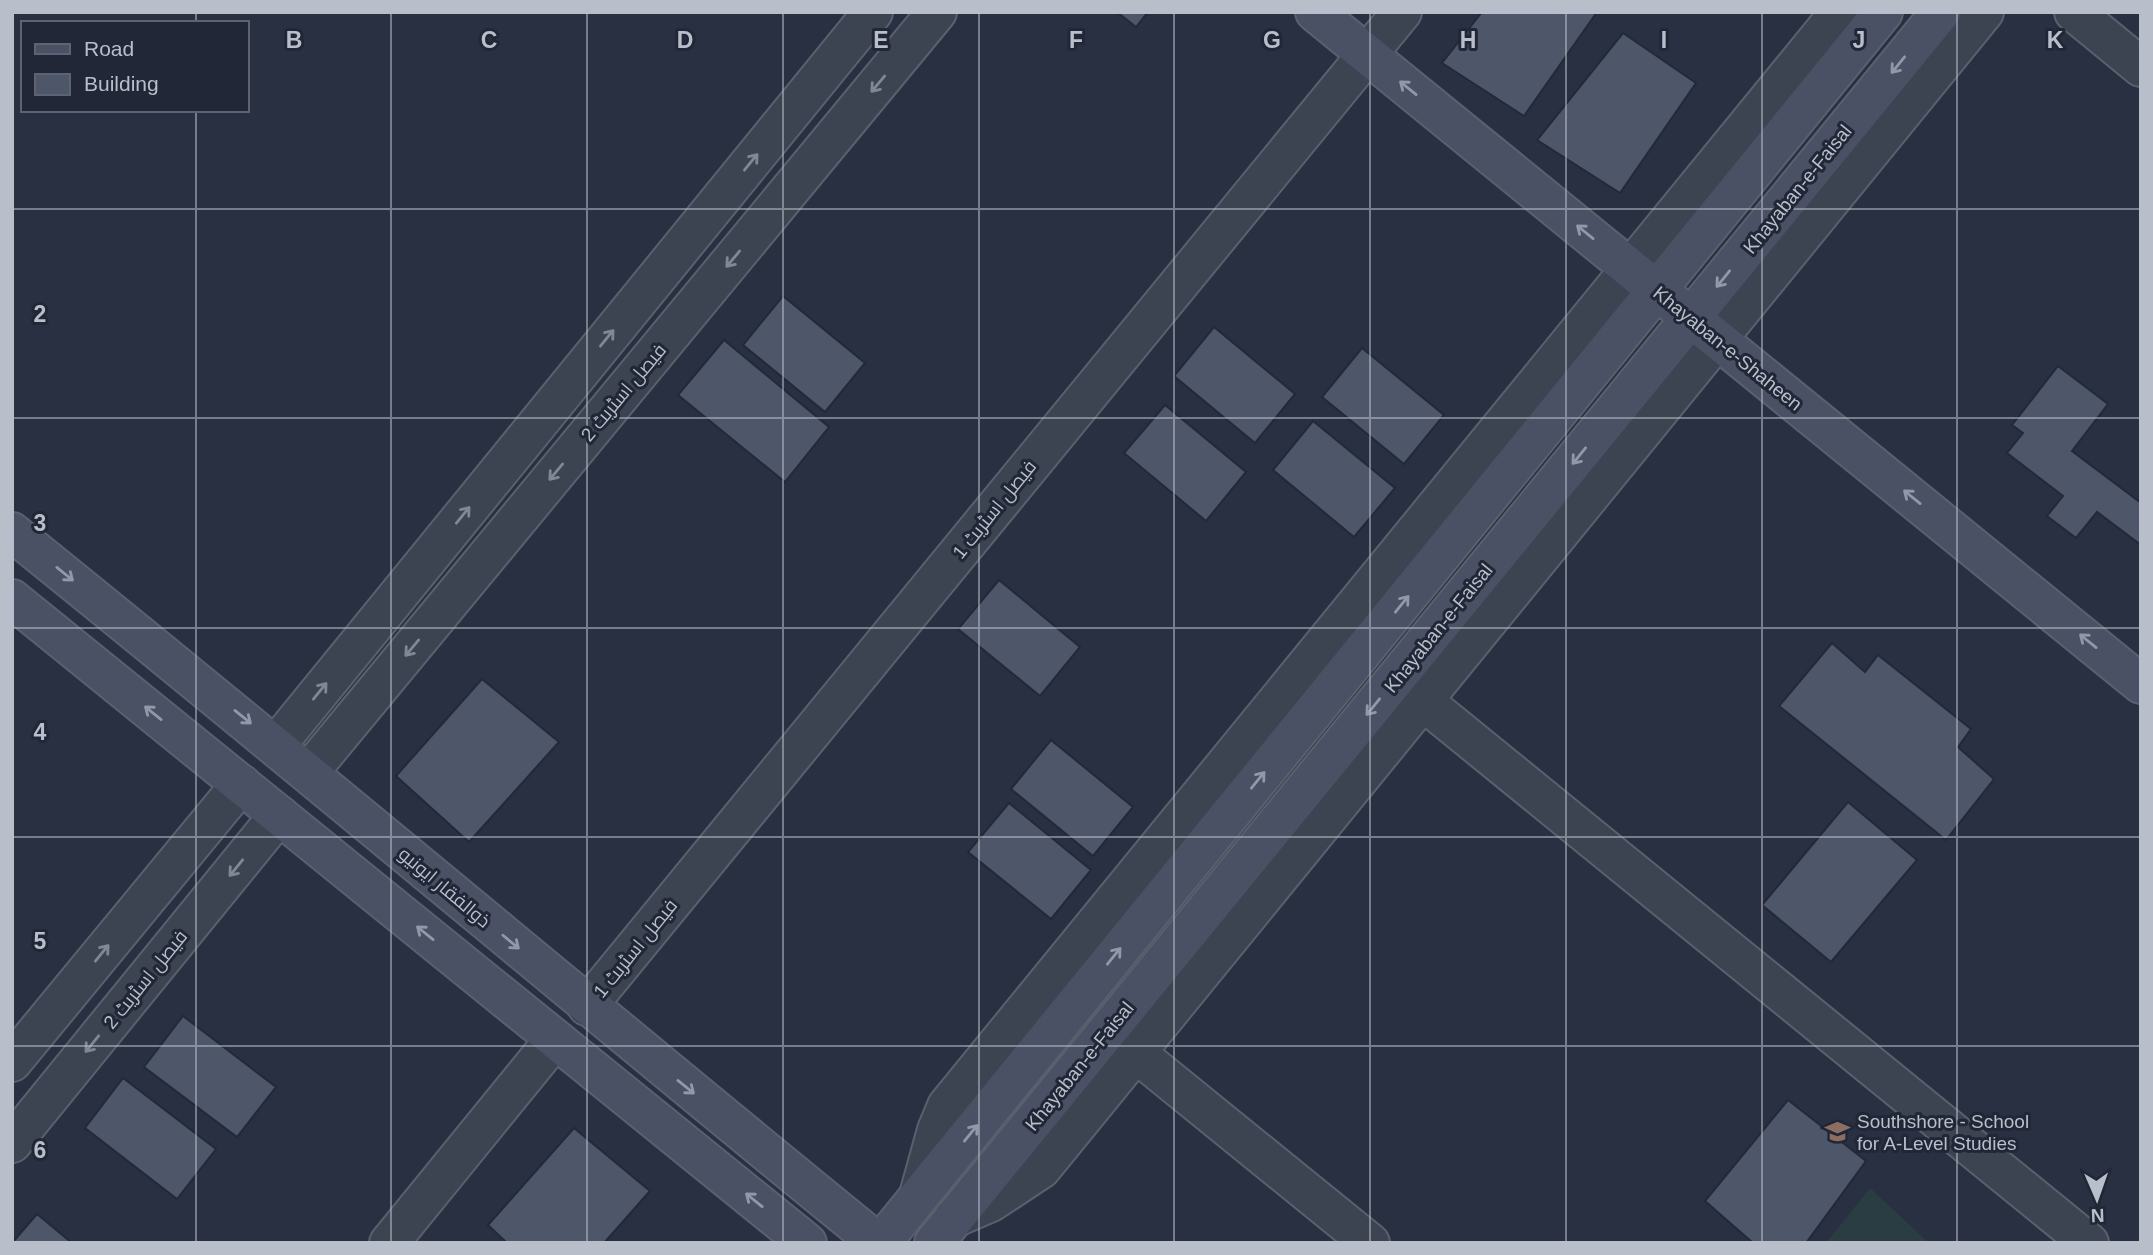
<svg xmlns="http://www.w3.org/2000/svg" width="2153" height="1255" viewBox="0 0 2153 1255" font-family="Helvetica,Cairo,sans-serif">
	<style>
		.green { fill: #2a3d42 }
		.building { fill: #4e576a; stroke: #232938; stroke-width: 2 }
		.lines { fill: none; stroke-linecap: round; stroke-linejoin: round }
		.street-casing { stroke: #5a606e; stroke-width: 42 }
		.secondary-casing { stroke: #5a606e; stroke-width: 42 }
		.street { stroke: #3c4351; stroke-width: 38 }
		.secondary { stroke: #4a5164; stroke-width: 38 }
		.oneway { stroke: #9298a7 }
		.oneway2 { stroke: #818794 }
		.grid { fill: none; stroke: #b9becb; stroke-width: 2; stroke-opacity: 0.55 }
		.labels { text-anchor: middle; stroke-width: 6; stroke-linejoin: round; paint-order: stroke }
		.street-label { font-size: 19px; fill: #b9becb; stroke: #212736 }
		.poi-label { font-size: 19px; fill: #b9becb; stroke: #212736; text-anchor: start }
		.grid-label { font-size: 23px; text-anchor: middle; font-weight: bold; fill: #b9becb; stroke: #212736; stroke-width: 6; stroke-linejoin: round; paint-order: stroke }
	</style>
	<rect width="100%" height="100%" fill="#283041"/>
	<!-- green -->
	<path class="green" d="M1870,1188L1929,1243H1826Z"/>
	<!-- building -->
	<g class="building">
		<path d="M1117,12H1148L1136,27Z"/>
		<path d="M1482,12H1597L1524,116L1442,63Z"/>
		<path d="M1623,33L1696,83L1620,193L1537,140Z"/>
		<path d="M783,296L865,363L825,412L743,345Z"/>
		<path d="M1214,327L1295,394L1255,443L1174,376Z"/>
		<path d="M724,340L829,427L785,482L678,395Z"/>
		<path d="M1362,348L1444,415L1404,464L1322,397Z"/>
		<path d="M2058,366L2108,404L2072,451L2141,503V545L2097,512L2076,538L2047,516L2063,496L2007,453L2023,433L2012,425Z"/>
		<path d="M1165,405L1246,472L1206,521L1124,453Z"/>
		<path d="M1313,421L1395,488L1354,537L1273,470Z"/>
		<path d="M999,580L1080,647L1040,696L958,629Z"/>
		<path d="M1832,643L1865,672L1878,655L1971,729L1958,747L1994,779L1946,840L1779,706Z"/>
		<path d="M482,679L559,742L469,842L396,776Z"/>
		<path d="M1051,740L1133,807L1093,856L1011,789Z"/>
		<path d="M1848,802L1917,860L1831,962L1762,905Z"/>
		<path d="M1009,803L1091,870L1051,919L968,852Z"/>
		<path d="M183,1016L276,1087L237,1137L144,1067Z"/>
		<path d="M123,1078L216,1149L177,1199L85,1128Z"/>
		<path d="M1788,1100L1866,1161L1806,1243H1753L1705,1201Z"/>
		<path d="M574,1128L650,1191L604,1243H507L488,1225Z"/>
		<path d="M37,1214L72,1243H12Z"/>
	</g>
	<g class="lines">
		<defs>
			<g id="street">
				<path d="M2074,12L2141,67"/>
				<path d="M1423,701L2089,1243"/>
				<path d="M277,744L873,12"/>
				<path d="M309,772L937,12"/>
				<path d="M587,1006L1402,12"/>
				<path d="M1136,1053L1370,1243"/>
				<path d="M12,1062L241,784"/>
				<path d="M12,1143L279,815"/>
				<path d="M919,1195L937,1130L947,1106L1840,12"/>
				<path d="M954,1218L991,1202L1041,1169L1984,12"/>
				<path d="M389,1243L555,1039"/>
			</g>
			<g id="secondary">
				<path d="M1315,12L2141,684"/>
				<path d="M12,532C303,766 588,1007 878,1243"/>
				<path d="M12,599L807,1243"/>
				<path d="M881,1243L1883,12"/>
				<path d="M934,1243L1941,12"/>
			</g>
		</defs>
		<!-- street casing -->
		<use href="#street" class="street-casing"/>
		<!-- secondary casing -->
		<use href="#secondary" class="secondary-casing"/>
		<!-- street -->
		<use href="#street" class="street"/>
		<!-- secondary -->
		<use href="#secondary" class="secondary"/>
	</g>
	<!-- one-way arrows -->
	<defs><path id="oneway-shaft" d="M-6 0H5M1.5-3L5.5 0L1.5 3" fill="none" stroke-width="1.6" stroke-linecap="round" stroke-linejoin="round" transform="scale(1.75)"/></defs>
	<g class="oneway">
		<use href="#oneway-shaft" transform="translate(1898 65) rotate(129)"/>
		<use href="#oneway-shaft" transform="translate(1408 88) rotate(-141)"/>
		<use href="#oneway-shaft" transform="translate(1585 232) rotate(-141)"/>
		<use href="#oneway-shaft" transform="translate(1723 279) rotate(129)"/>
		<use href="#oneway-shaft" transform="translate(1579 456) rotate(129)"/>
		<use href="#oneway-shaft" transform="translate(1912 497) rotate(-141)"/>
		<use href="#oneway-shaft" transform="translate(65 574) rotate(39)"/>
		<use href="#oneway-shaft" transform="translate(1402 604) rotate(-51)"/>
		<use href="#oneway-shaft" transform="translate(2088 641) rotate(-141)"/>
		<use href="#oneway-shaft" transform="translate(1373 707) rotate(129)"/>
		<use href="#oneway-shaft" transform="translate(153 713) rotate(-141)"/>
		<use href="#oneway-shaft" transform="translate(243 717) rotate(39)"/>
		<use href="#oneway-shaft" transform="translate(1258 780) rotate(-51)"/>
		<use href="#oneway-shaft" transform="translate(425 933) rotate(-141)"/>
		<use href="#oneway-shaft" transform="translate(511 942) rotate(40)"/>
		<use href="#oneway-shaft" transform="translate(1114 956) rotate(-51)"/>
		<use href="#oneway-shaft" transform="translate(686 1087) rotate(39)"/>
		<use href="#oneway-shaft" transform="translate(971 1133) rotate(-51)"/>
		<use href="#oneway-shaft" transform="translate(754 1200) rotate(-141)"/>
	</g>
	<g class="oneway2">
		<use href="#oneway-shaft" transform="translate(878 84) rotate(130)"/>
		<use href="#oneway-shaft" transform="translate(751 162) rotate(-51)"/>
		<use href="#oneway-shaft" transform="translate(733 259) rotate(130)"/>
		<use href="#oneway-shaft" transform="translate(607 338) rotate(-51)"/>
		<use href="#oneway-shaft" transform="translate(556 472) rotate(130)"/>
		<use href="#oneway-shaft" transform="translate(463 515) rotate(-51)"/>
		<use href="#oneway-shaft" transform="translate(412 648) rotate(130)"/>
		<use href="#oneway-shaft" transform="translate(320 691) rotate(-51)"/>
		<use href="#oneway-shaft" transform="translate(236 868) rotate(129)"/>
		<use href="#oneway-shaft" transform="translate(102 953) rotate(-51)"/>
		<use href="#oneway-shaft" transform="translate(92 1044) rotate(129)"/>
	</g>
	<!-- grid -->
	<path class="grid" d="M196,12V23M391,12V1243M587,12V1243M783,12V1243M979,12V1243M1174,12V1243M1370,12V1243M1566,12V1243M1762,12V1243M1957,12V1243M196,110V1243M12,209H2141M12,418H2141M12,628H2141M12,837H2141M12,1046H2141"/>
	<!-- icons -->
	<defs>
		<symbol id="school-bare" viewBox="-9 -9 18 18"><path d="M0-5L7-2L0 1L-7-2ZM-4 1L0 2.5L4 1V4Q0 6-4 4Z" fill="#8d6e63" stroke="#212736" stroke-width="2.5" paint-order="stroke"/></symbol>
	</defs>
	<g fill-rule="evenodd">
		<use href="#school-bare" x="1820" y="1114" width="35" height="35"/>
	</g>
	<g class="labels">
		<!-- street labels -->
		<g class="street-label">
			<text transform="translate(1797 189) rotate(-51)" y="7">Khayaban-e-Faisal</text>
			<text transform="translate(1728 348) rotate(39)" y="7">Khayaban-e-Shaheen</text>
			<text transform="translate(623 392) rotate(-50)" y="7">فیصل اسٹریٹ 2</text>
			<text transform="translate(994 509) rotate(-51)" y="7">فیصل اسٹریٹ 1</text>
			<text transform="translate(1438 628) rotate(-51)" y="7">Khayaban-e-Faisal</text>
			<text transform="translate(445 887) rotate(40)" y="7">ذوالفقار ایونیو</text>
			<text transform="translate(635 948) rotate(-51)" y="7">فیصل اسٹریٹ 1</text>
			<text transform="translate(145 979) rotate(-51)" y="7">فیصل اسٹریٹ 2</text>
			<text transform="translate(1079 1066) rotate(-51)" y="7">Khayaban-e-Faisal</text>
		</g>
		<!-- poi labels -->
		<g class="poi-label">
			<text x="1857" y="1128">Southshore - School<tspan x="1857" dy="22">for A-Level Studies</tspan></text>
		</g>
	</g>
	<g class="grid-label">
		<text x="294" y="48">B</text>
		<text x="489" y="48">C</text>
		<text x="685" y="48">D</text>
		<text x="881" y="48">E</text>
		<text x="1076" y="48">F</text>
		<text x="1272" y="48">G</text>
		<text x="1468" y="48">H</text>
		<text x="1664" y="48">I</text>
		<text x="1859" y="48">J</text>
		<text x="2055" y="48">K</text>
		<text x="40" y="322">2</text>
		<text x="40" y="531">3</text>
		<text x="40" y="740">4</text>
		<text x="40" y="949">5</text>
		<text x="40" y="1158">6</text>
	</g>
	<!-- border -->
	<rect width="2153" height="1255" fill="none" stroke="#b9becb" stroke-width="28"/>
	<!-- legend -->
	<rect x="21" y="21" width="228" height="91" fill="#212736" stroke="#5e6372" stroke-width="2"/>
	<rect x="35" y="44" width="35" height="10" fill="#4a5164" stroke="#5e6372" stroke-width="2"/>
	<text x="84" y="56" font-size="21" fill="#b9becb">Road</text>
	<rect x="35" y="74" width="35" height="21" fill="#4e576a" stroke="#5e6372" stroke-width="2"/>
	<text x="84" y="91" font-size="21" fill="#b9becb">Building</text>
	<!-- north arrow -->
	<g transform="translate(2097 1199) rotate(178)" stroke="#212736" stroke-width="5" paint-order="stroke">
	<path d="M0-5L12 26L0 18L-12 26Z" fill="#b9becb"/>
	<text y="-10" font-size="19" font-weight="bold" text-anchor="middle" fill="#b9becb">N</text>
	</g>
</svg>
